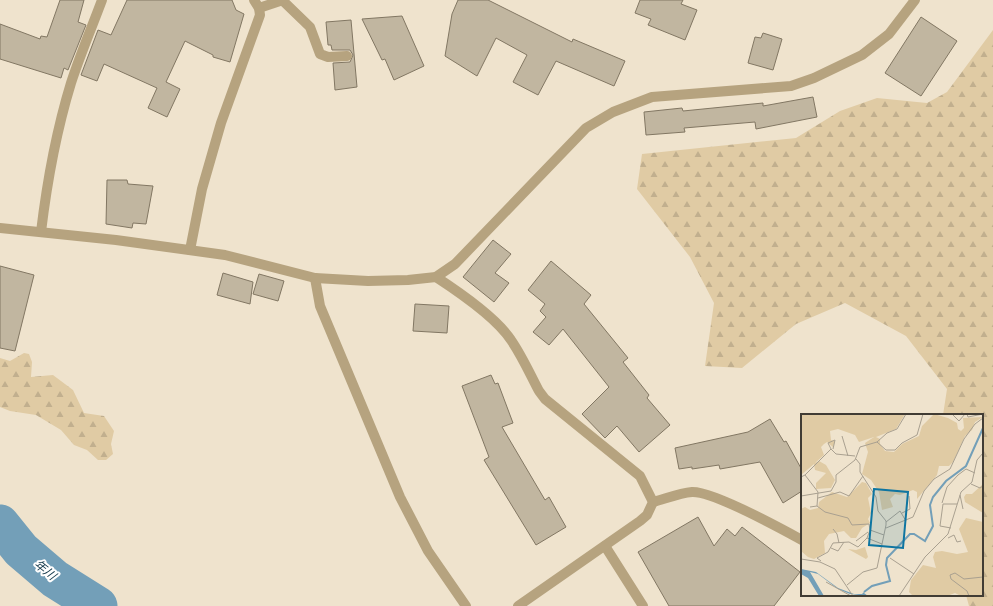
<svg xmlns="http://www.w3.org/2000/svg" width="993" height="606" viewBox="0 0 993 606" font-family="Montserrat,'Noto Sans JP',sans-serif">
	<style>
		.forest { fill: url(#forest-firs) }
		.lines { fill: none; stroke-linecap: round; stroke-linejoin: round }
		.river { stroke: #739fb8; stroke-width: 39 }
		.building { fill: #c1b6a0; stroke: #827763 }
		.lane { stroke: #b6a37f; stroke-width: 10 }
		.street { stroke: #b6a37f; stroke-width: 10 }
		.labels { text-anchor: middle; stroke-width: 4; stroke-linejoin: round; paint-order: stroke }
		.water-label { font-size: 12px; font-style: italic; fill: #0e3447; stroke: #fff }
		.inset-river { fill: none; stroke: #739fb8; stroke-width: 2 }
		.inset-road { fill: none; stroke: #a9a090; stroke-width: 1 }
		.view { fill: #0e75a1; fill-opacity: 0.15; stroke: #0e75a1; stroke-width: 2 }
		.inset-edge { fill: none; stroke: #413c34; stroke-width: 2 }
	</style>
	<defs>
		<pattern id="forest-firs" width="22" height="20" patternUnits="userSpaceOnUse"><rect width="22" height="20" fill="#e0cba4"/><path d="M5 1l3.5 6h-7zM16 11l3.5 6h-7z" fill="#c1af8e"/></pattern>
	</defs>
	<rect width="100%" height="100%" fill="#efe3cd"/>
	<!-- forest -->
	<g class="forest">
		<path d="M993,30V606H969L966,595H982V415H943L947,389L906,336L845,303L796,324L742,368L705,366L714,303L690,257L637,189L642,154L796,138L840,111L877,98L927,103L947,92Z"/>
		<path d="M24,353L29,354L32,362L31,377L53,375L73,390L84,413L104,416L114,431L111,444L113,454L106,460H98L87,450L74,445L61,430L36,415L10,411L0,407V358L10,361Z"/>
	</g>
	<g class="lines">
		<!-- river -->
		<path class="river" d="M0,524L21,550L55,579L98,606"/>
	</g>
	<!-- building -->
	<g class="building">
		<path d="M60,0H84L78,22L86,25L68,70L64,68L61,78L0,59V24L40,39L41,36L47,37Z"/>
		<path d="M127,0H232L236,10L244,14L230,62L213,57V55L185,41L166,82L180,89L167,117L148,108L157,88L104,64L97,81L81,75L98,30L111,35Z"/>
		<path d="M458,0H488L572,42L573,39L625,61L614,86L556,61L538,95L513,82L527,55L496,38L477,76L445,56L452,14Z"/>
		<path d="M640,0H683L681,4L697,10L685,40L648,25L651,19L635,13Z"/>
		<path d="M402,16L424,66L394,80L385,59L382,60L362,19Z"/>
		<path d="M921,17L957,41L921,96L885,73Z"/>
		<path d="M351,20L357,87L335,90L333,63L350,62L353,55L350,50H332L331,45H328L326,22Z"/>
		<path d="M763,33L782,39L773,70L748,63L755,37L761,38Z"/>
		<path d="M813,97L817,117L756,129L755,122L684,128L685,132L646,135L644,112L682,108L683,111L763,103V106Z"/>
		<path d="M107,180H127L128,184L153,186L146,224L133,223L132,228L106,224Z"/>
		<path d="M493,240L511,254L495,273L509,283L494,302L463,277Z"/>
		<path d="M551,261L591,295L584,304L628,358L623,362L649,395L647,398L670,425L639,452L617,426L605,438L582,414L609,387L563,329L549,345L533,332L546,317L540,311L545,304L528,290Z"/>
		<path d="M0,266L34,275L15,351L0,348Z"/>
		<path d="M223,273L253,282L250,304L217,295Z"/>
		<path d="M259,274L284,281L278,301L253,294Z"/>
		<path d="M415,304L449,306L447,333L413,331Z"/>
		<path d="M491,375L495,384L498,383L513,423L502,427L545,500L549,497L566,527L536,545L484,460L489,457L462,386Z"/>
		<path d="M770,419L784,442L786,441L802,470V491L783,503L760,462L720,469L719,465L692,469V467L679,469L675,448L748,432Z"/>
		<path d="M698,517L714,546L727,529L735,536L742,527L800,572L774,606H669L638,552Z"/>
	</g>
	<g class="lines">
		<!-- lane -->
		<g class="lane">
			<path d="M282,0L310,27L320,54L328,57L347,56"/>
			<path d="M259,8L283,0"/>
			<path d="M653,502C665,499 679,493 692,492C713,491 780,528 802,540"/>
			<path d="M605,546L643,606"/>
		</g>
		<!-- street -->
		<g class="street">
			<path d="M0,228L116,240L225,255L315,278L368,281L408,280L436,277L455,264L586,128L613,112L652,97L791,86L814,78L862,55L889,34L915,0"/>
			<path d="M41,232C47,182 56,132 71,83C80,55 92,27 102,0"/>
			<path d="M190,250L202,189L221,123L260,15L259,8L254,0"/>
			<path d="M436,277C459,292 496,317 511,340C522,356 530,374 539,391L545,399L640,476L653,502L647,515L640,521L518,606"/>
			<path d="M315,278L320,306L400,497L428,551L466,606"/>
		</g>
	</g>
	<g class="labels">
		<!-- water labels -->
		<g class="water-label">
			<text transform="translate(45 570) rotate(39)" y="4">年川</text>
		</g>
	</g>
	<!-- overview -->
	<g transform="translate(801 414)">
		<rect width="182" height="182" fill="#efe3cd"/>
		<path d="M0,0H104L95,15L75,23L79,25V30L84,37L93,38L101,30L118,22L121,12L133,0L147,4L156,9L157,15L160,17L163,14L162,4L182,3L174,8L171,16L164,22L152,48L148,52H138L136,61L116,85V78L112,76L99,81L94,80L89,85L92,93L81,96L78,78L70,66L61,60L67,38L64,29L73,23L58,28L54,21L37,15L29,17L30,26L34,27L32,33L26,28L23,30L20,33L23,41L14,49L18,47L25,51L34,66L30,74L15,75V69L25,59L14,56L13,50L0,61ZM61,68L65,69L71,80L67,84L70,99L67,105L69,109L61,114L55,124H50L43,117L28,120L23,127L24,139L13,145L7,143L0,137V95L4,93L9,96L17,94L18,88L31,78L46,83ZM182,70V99L164,88L163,83L165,80H171ZM165,104L182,108V182H160L154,179L146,182H112L108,178L110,166L122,151L135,154L132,143L134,138L141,137L156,140L167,138L158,115ZM64,133L67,143L65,145L47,135L55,136Z" fill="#e0cba4"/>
		<path d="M0,155L15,158L37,174L53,180H61L65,176L63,179L67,182L49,180L37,175L17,160L9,158L23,182H18L7,164L0,160Z" fill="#739fb8"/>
		<path class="inset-river" d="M63,178L71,172L89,167L85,151L86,144L109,120H113L124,127L132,112L129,91L132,83L145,67L165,52L182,14"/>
		<path class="inset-road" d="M151,0L158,7L164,0M166,0L167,3L182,0M41,22L47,42M76,28L85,36H94L101,29L116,21L122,0M30,35L27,29L34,26L32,35M4,61L30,35L35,40L54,42M0,63L4,61L17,78L16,92L9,93M170,70L179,74L182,72M159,81L162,95M0,82L30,77L35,68V61L54,46L59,33L76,28L86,19L96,15L105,0M17,84L39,78L48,82L62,62M141,89L146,73L157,61L165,55L174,59M16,92L24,98L47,104L51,111L68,110L69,116M101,99L109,95L108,82M85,108L99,97L105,107M85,114L112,103L123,77L133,65L149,55L163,25L174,10L182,4M150,114L139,112L142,90H156M32,115L36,120L38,129M66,124L69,116L83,121M147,124L153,121L156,128L160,127M55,127L67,118M30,134L37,137L43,128M89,144L113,160M0,145L19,148L34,155L52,182M20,147L16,144L27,138L32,129L48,128L57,133L66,124L81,130M25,168L50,182M46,171L62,158L76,154L85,111V107L77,97L75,83L59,58V50L55,45M98,182L124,143L147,120L160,78L171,68L176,46L182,39M168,182L166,177L150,165L149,161L154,159L163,165L182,163"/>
		<path class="view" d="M73,75L107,78L102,134L68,131Z"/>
		<rect width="182" height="182" class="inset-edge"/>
	</g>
</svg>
